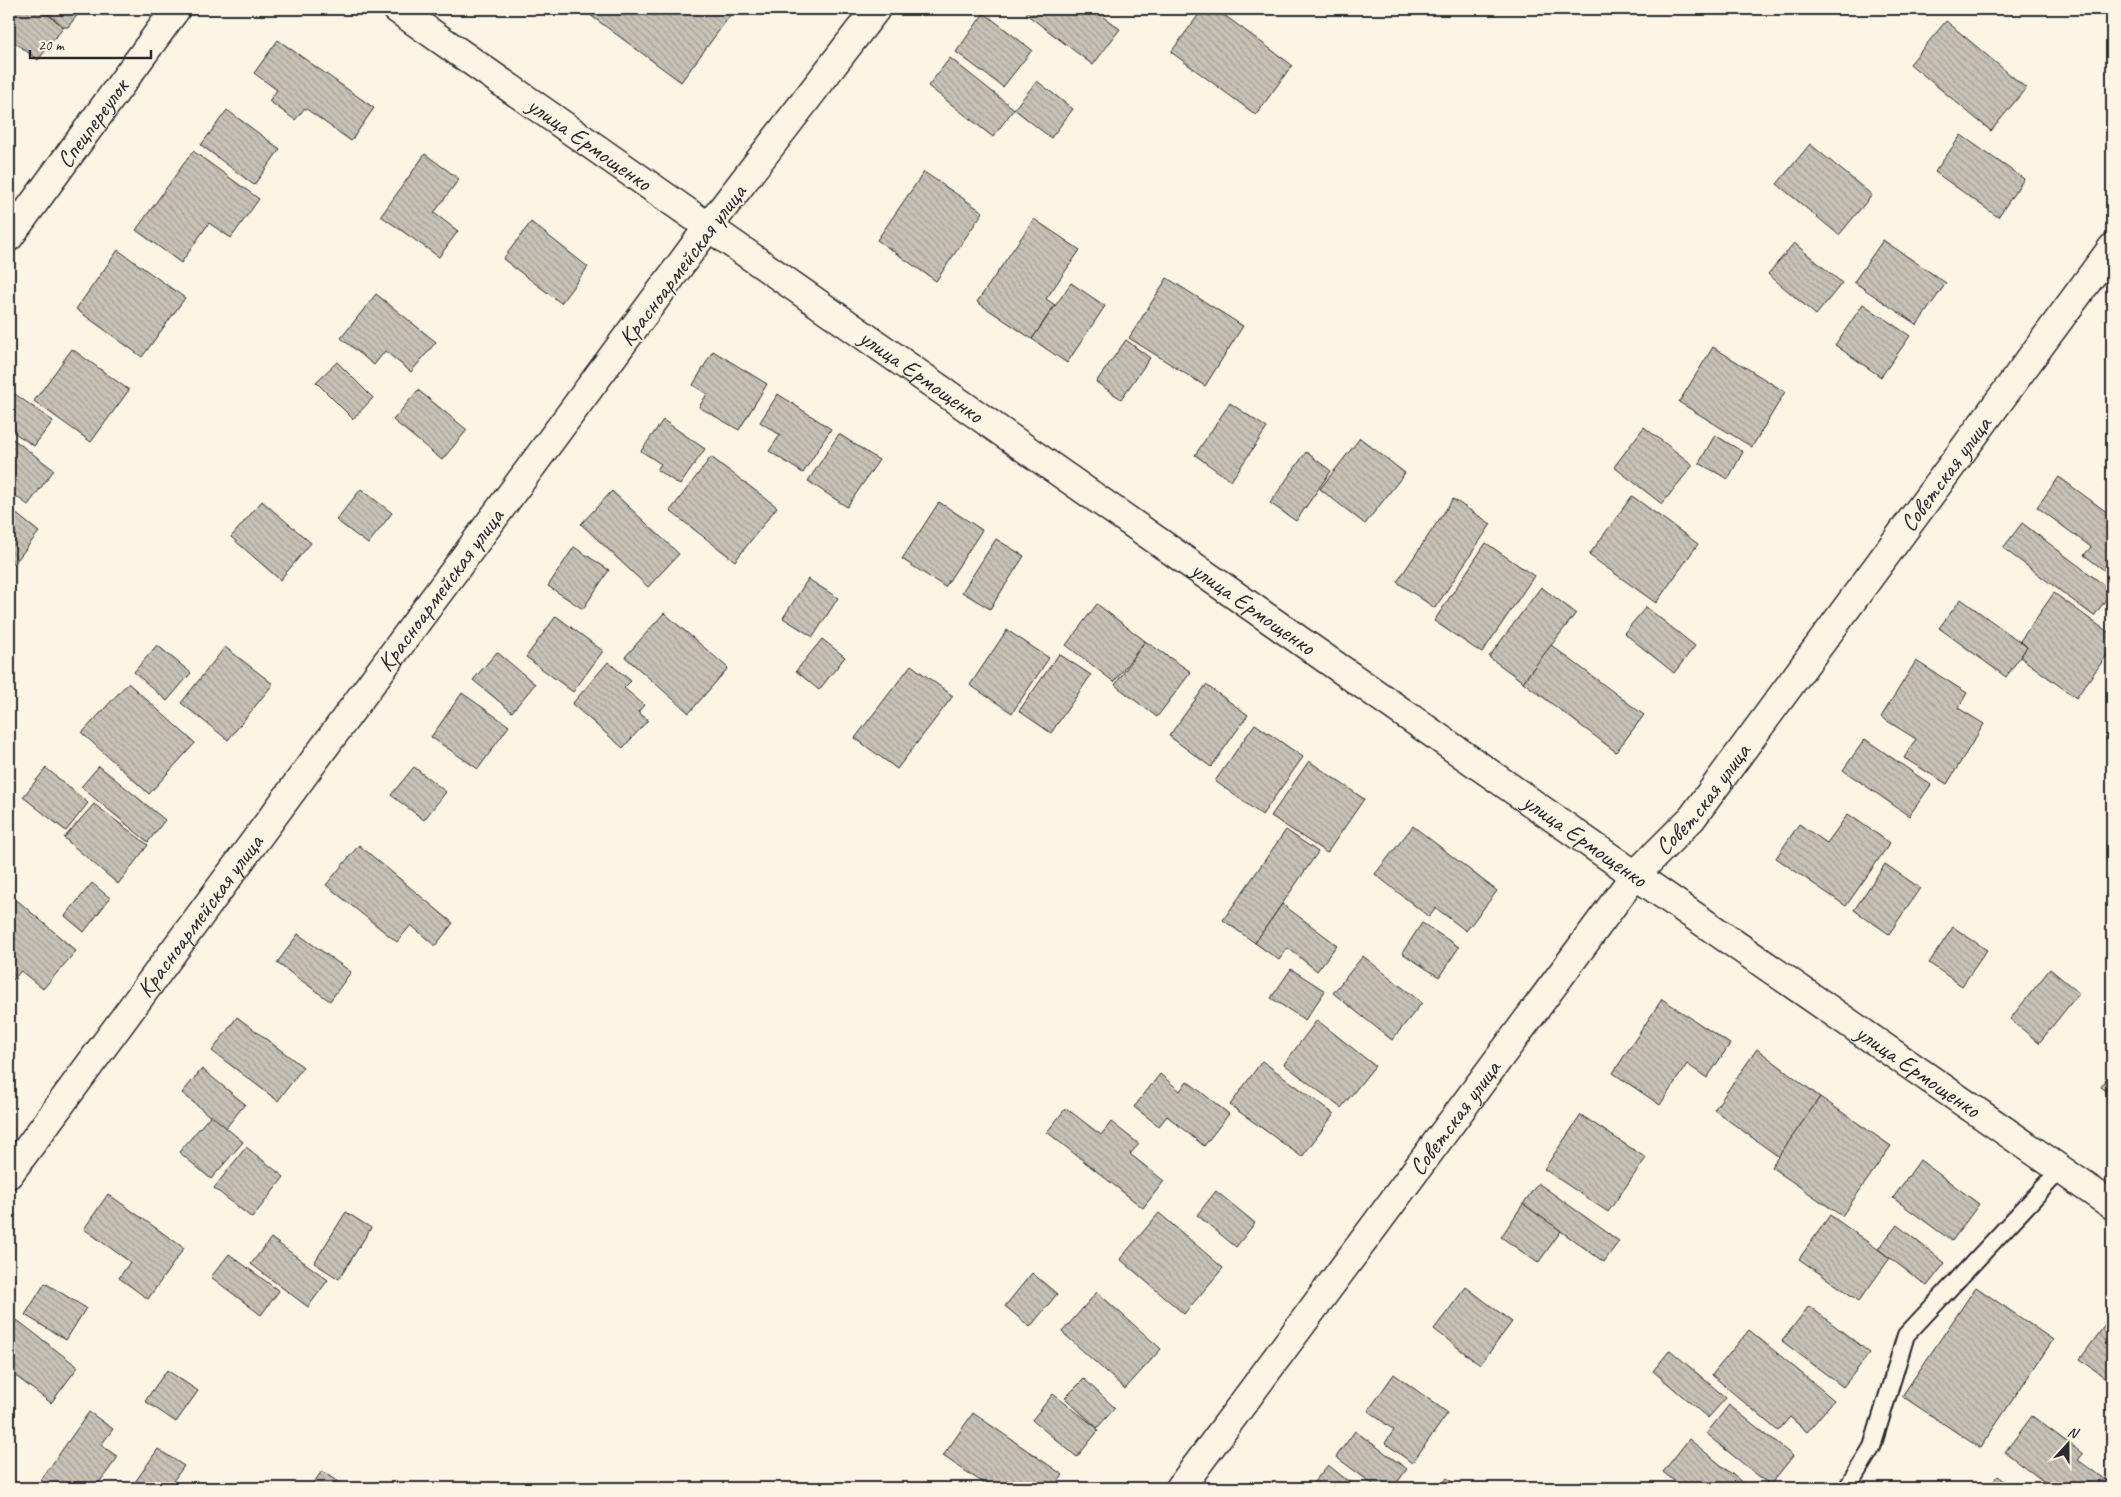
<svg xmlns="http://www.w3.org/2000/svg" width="2121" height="1497" viewBox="0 0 2121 1497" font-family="Caveat,sans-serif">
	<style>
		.building { fill: url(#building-back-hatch); stroke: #2b2b2b }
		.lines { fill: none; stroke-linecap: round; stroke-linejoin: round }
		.lane-casing { stroke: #2b2b2b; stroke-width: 20 }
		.street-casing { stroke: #2b2b2b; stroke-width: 31 }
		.secondary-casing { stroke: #2b2b2b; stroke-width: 31 }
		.highway-casing { stroke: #2b2b2b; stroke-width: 31 }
		.lane { stroke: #fcf5e5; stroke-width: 16 }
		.street { stroke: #fcf5e5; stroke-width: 28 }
		.secondary { stroke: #fcf5e5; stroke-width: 28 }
		.highway { stroke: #fcf5e5; stroke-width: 28 }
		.labels { text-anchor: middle; stroke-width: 4; stroke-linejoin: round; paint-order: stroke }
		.street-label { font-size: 24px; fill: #2b2b2b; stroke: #fcf5e5 }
	</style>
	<defs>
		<pattern id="building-back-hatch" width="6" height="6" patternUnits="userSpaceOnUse" patternTransform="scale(1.25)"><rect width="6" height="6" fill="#c8c3b7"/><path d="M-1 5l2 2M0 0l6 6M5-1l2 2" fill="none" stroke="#a39f95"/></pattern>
	</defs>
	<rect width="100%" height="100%" fill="#fcf5e5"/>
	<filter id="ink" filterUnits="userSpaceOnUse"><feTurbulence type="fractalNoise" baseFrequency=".02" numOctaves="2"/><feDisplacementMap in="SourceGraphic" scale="10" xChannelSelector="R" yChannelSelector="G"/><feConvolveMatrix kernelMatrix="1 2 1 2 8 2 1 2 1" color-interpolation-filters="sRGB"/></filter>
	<g filter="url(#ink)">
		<!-- building -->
		<g class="building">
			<path d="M9,9H40L64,27L38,60L9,38Z"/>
			<path d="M42,9H82L68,27H64Z"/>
			<path d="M582,9H735L681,82Z"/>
			<path d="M1030,9H1092L1120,29L1093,65L1026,14Z"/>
			<path d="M1203,9H1216L1292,65L1256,115L1171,52Z"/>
			<path d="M984,13L1032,50L1003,87L956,52Z"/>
			<path d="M1946,21L2026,88L1991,131L1910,64Z"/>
			<path d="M278,40L374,108L351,141L305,108L295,120L269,101L277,90L254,73Z"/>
			<path d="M950,58L1014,109L993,137L928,86Z"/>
			<path d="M1037,81L1073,109L1051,138L1014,109Z"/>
			<path d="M227,110L280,149L254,185L201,145Z"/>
			<path d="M1961,135L2024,179L1998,217L1935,172Z"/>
			<path d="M1810,144L1872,195L1839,235L1777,184Z"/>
			<path d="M193,151L259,199L231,238L209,223L181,263L136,230Z"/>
			<path d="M425,154L459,179L434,213L458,231L439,257L381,216Z"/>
			<path d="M924,172L983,212L936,281L877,240Z"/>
			<path d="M1034,219L1080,250L1046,299L1055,305L1032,339L977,302Z"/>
			<path d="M531,222L588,267L561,303L503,259Z"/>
			<path d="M1883,240L1946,283L1917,325L1854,282Z"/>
			<path d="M1794,243L1842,283L1816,315L1768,274Z"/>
			<path d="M118,250L185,298L142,357L76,309Z"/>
			<path d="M1167,278L1243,326L1205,386L1129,338Z"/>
			<path d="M1071,283L1105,306L1067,363L1032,339Z"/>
			<path d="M376,294L436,342L411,372L385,351L374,365L341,338Z"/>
			<path d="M1863,304L1910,336L1881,377L1835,345Z"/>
			<path d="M1126,340L1150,358L1121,399L1096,382Z"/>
			<path d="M1713,347L1785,392L1752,447L1679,402Z"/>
			<path d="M72,349L129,390L91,442L34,401Z"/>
			<path d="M713,351L767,384L739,430L699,407L707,394L693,385Z"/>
			<path d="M337,362L373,398L353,419L316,382Z"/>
			<path d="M418,390L467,430L442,460L393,420Z"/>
			<path d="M12,392L53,421L34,446L9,429V396Z"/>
			<path d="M778,394L831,429L803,473L769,451L780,435L760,422Z"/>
			<path d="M1230,403L1267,428L1231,481L1195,455Z"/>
			<path d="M663,420L705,449L680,485L657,470L661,464L641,451Z"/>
			<path d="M1644,427L1693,465L1662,504L1614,467Z"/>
			<path d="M839,434L879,460L847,507L808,481Z"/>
			<path d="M1715,435L1743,452L1728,479L1699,463Z"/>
			<path d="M9,436L54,470L28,505L9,491Z"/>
			<path d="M1360,438L1405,473L1365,524L1320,489Z"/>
			<path d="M1306,452L1331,471L1296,521L1270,503Z"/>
			<path d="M711,457L777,507L735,561L670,511Z"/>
			<path d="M2059,477L2112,516V576L2084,555L2091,547L2037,507Z"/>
			<path d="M361,489L392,513L368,544L336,520Z"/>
			<path d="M612,491L679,554L648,587L581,524Z"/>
			<path d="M1632,496L1698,544L1656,603L1589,555Z"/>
			<path d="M1453,499L1491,524L1435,608L1397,582Z"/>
			<path d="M262,501L311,543L280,580L231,537Z"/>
			<path d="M939,502L982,530L945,587L902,559Z"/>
			<path d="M9,508L39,532L14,564L9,560Z"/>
			<path d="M2022,523L2112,591L2094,616L2003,548Z"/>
			<path d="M996,539L1024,556L990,609L962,592Z"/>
			<path d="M1486,543L1534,576L1482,653L1434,621Z"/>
			<path d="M574,547L609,570L583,609L548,586Z"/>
			<path d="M808,579L838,598L813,637L783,618Z"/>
			<path d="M1541,587L1576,613L1523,682L1489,657Z"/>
			<path d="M2054,593L2112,635V648L2076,698L2020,657L2027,647L2020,641Z"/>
			<path d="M1961,599L2027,647L2006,677L1939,628Z"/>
			<path d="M1097,604L1145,641L1114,682L1066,645Z"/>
			<path d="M1646,607L1695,646L1674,673L1624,633Z"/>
			<path d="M664,613L728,668L689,713L625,657Z"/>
			<path d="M556,616L603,651L573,692L526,657Z"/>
			<path d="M1007,630L1049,658L1012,713L970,685Z"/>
			<path d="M822,639L845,657L819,690L796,671Z"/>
			<path d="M1145,641L1191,672L1157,717L1115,685Z"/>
			<path d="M157,645L191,673L167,701L134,672Z"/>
			<path d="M1551,645L1644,715L1616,752L1523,682Z"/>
			<path d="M225,647L273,684L228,740L181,703Z"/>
			<path d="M497,652L535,684L512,712L473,680Z"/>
			<path d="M1059,654L1091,675L1051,733L1019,711Z"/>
			<path d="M1916,661L1967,693L1958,708L1984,724L1947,784L1904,758L1916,739L1881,717Z"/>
			<path d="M608,662L631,681L624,688L644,705L638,712L648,720L623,748L572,704Z"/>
			<path d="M911,665L953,696L897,769L855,738Z"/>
			<path d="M128,683L195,743L149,794L82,733Z"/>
			<path d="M1206,685L1248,715L1211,767L1169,736Z"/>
			<path d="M462,693L509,726L478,769L431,737Z"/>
			<path d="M1255,724L1303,757L1262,815L1215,781Z"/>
			<path d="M1865,739L1931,785L1909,816L1843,770Z"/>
			<path d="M1309,761L1364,799L1327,853L1271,816Z"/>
			<path d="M99,766L165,820L148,842L81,787Z"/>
			<path d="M414,767L446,792L424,820L391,795Z"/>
			<path d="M46,768L88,803L66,831L23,797Z"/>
			<path d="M94,804L148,845L118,884L64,838Z"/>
			<path d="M1848,814L1890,843L1846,906L1776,858L1799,824L1827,843Z"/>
			<path d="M1413,826L1497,891L1466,931L1436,908L1429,917L1375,874Z"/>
			<path d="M1286,830L1318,852L1255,943L1223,920Z"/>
			<path d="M359,845L453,923L435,946L411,925L397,942L326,885Z"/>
			<path d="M1885,864L1920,888L1889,934L1854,910Z"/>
			<path d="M92,883L110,898L84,932L65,916Z"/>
			<path d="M10,894L76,951L43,989L21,971L11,982L9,980Z"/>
			<path d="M1282,904L1337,945L1317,971L1288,948L1279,960L1255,943Z"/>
			<path d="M1422,923L1459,947L1439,977L1402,953Z"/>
			<path d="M1953,927L1987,950L1962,986L1929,963Z"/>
			<path d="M298,934L351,972L330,1001L277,963Z"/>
			<path d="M1363,956L1422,1003L1392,1040L1333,993Z"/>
			<path d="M1291,969L1325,991L1305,1020L1271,998Z"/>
			<path d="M2050,969L2079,993L2039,1043L2010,1019Z"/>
			<path d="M1662,999L1730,1044L1707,1078L1687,1064L1660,1105L1613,1073Z"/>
			<path d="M237,1017L303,1067L278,1101L212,1051Z"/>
			<path d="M1317,1020L1375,1066L1341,1108L1284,1064Z"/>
			<path d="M1757,1049L1820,1097L1779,1157L1714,1110Z"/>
			<path d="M1262,1061L1334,1114L1302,1157L1230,1105Z"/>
			<path d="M202,1069L245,1104L225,1129L182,1093Z"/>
			<path d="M2112,1072V1095L2101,1087Z"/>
			<path d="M1160,1074L1180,1091L1187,1081L1229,1114L1204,1146L1167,1116L1159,1126L1134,1107Z"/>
			<path d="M1820,1097L1891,1146L1842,1216L1771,1167Z"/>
			<path d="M1066,1108L1101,1135L1111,1122L1139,1144L1130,1154L1164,1181L1143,1208L1047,1132Z"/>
			<path d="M211,1115L243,1142L211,1179L179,1152Z"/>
			<path d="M1581,1115L1646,1158L1608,1212L1544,1169Z"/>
			<path d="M246,1147L284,1177L252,1218L214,1188Z"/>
			<path d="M1920,1160L1979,1204L1952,1241L1893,1198Z"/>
			<path d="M1538,1183L1619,1241L1604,1262L1523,1204Z"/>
			<path d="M1216,1191L1255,1223L1236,1247L1197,1215Z"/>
			<path d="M108,1194L184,1248L148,1299L119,1278L130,1262L84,1229Z"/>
			<path d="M1523,1204L1561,1231L1538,1263L1501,1237Z"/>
			<path d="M346,1212L371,1228L339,1279L314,1263Z"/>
			<path d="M1159,1213L1223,1268L1184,1314L1120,1259Z"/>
			<path d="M1830,1215L1890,1258L1859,1301L1799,1259Z"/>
			<path d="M1897,1225L1945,1263L1927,1286L1878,1249Z"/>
			<path d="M271,1238L328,1280L308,1307L251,1264Z"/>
			<path d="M229,1254L279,1291L261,1315L211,1277Z"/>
			<path d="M1032,1273L1057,1294L1030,1327L1005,1306Z"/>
			<path d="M45,1283L86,1308L66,1340L25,1315Z"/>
			<path d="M1466,1287L1512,1322L1480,1365L1434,1329Z"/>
			<path d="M1976,1287L2053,1340L1980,1448L1902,1396Z"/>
			<path d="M1097,1292L1161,1349L1125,1389L1062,1332Z"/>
			<path d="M1809,1306L1870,1353L1843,1387L1782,1341Z"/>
			<path d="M2111,1317L2112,1318V1383L2080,1359Z"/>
			<path d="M17,1320L78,1367L51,1403L9,1371V1331Z"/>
			<path d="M1749,1330L1834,1400L1807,1432L1790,1417L1778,1431L1712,1375Z"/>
			<path d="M1670,1350L1726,1398L1708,1418L1653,1371Z"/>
			<path d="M167,1370L198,1391L176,1422L145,1401Z"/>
			<path d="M1394,1374L1448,1413L1412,1463L1385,1443L1394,1430L1368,1411Z"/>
			<path d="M1084,1379L1115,1408L1097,1428L1065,1398Z"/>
			<path d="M1053,1394L1097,1428L1098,1431L1077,1457L1032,1420Z"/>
			<path d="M1729,1405L1793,1456L1770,1485L1706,1434Z"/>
			<path d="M89,1412L113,1429L101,1445L118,1457L95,1488H52L41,1480Z"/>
			<path d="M973,1413L1063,1475L1054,1488H991L943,1456Z"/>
			<path d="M2032,1416L2083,1454L2078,1460L2112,1485V1488H2038L2043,1481L2005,1452Z"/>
			<path d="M1355,1431L1407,1469L1393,1488H1378L1336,1457Z"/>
			<path d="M1689,1439L1749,1488H1683L1663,1472Z"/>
			<path d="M158,1449L184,1466L168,1488H131Z"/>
			<path d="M1328,1465L1357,1488H1309Z"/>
			<path d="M322,1471L347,1488H310Z"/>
			<path d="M1997,1476L2013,1488H1987Z"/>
			<path d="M1447,1478L1460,1488H1439Z"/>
		</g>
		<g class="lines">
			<defs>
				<path id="lane" d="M1847,1488L1872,1447L1906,1335L2061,1169"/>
				<g id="street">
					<path d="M709,226L876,9"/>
					<path id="s1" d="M9,237L176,9"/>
					<path id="s2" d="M1635,875L1692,818L2112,248"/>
				</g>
				<g id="secondary">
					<path id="s3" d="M9,1174L709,226"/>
					<path id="s4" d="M1180,1488L1635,875"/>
				</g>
				<g id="highway">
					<path id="s5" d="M397,9L1635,875L2112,1205"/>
				</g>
			</defs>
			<!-- lane casing -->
			<use href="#lane" class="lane-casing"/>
			<!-- street casing -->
			<use href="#street" class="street-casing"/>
			<!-- secondary casing -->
			<use href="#secondary" class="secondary-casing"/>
			<!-- highway casing -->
			<use href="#highway" class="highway-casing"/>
			<!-- lane -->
			<use href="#lane" class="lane"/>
			<!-- street -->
			<use href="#street" class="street"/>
			<!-- secondary -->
			<use href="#secondary" class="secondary"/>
			<!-- highway -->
			<use href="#highway" class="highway"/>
		</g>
	</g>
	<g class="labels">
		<!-- street labels -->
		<g class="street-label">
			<text dy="8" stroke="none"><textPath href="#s1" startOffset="141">Спецпереулок</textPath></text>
			<text dy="8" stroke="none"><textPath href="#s5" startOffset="235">улица Ермощенко</textPath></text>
			<text transform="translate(682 265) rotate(-53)" y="8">Красноармейская улица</text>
			<text dy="8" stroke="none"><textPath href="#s5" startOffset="640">улица Ермощенко</textPath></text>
			<text dy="8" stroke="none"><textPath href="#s2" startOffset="508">Советская улица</textPath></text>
			<text dy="8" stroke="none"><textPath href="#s3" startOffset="726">Красноармейская улица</textPath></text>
			<text dy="8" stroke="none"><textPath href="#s5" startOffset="1045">улица Ермощенко</textPath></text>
			<text dy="8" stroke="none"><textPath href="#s2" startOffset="102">Советская улица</textPath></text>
			<text dy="8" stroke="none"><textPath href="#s5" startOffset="1450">улица Ермощенко</textPath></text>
			<text dy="8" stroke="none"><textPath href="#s3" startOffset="321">Красноармейская улица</textPath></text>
			<text dy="8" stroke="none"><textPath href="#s5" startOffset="1855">улица Ермощенко</textPath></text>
			<text dy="8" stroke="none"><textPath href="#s4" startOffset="461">Советская улица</textPath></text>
		</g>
	</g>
	<!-- margin -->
	<rect width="2121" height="1497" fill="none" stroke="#fcf5e5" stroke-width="30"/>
	<rect x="15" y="15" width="2091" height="1467" fill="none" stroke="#2b2b2b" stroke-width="2" filter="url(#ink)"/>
	<!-- north arrow -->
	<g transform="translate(2068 1444) rotate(21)" stroke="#fcf5e5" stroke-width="4" paint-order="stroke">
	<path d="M0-4L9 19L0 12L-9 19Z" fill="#2b2b2b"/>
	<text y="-8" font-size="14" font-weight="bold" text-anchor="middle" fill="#2b2b2b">N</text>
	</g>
	<!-- scale -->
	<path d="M30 50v8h121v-8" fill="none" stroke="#2b2b2b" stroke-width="2.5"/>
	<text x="38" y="50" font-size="15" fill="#2b2b2b" stroke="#fcf5e5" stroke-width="4" paint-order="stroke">20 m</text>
</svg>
